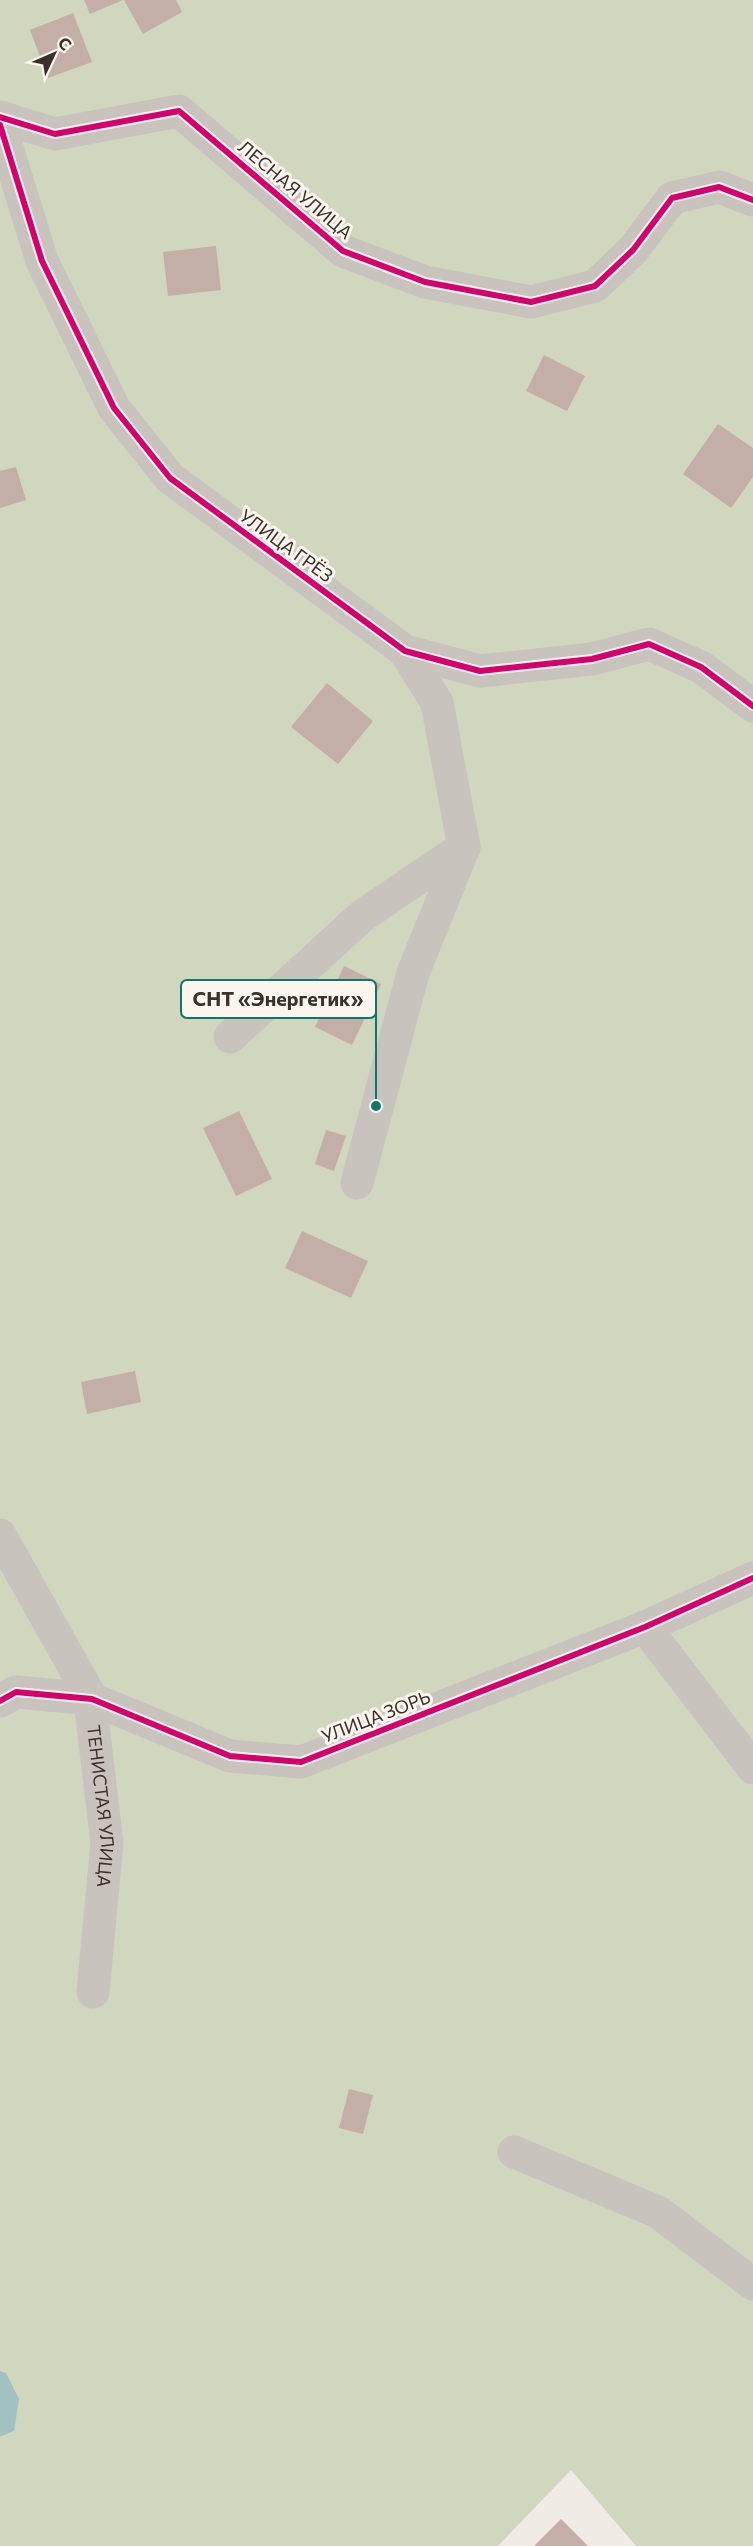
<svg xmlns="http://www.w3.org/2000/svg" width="753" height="2546" viewBox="0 0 753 2546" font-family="Commissioner,sans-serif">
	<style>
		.green { fill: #d1d6bf }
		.water { fill: #a1c2c1 }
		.building { fill: #c3afa7 }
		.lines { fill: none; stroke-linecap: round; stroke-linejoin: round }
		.minor { stroke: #c9c3be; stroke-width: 33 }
		.cycleway-casing { stroke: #fbf5ee; stroke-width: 10 }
		.cycleway { stroke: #d6006c; stroke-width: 6 }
		.labels { text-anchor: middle; stroke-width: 6; stroke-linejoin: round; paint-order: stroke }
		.street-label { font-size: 18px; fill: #3b302b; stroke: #fbf5ee }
		.leader { fill: none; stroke: #0f766e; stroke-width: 2 }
		.callout-dot { fill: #0f766e; stroke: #fbf5ee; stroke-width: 2 }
		.callout { fill: #fbf5ee; stroke: #0f766e; stroke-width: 2 }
		.callout-label { font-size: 20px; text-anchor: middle; font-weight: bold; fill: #3b302b }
	</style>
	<rect width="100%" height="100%" fill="#f0ebe5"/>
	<!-- green -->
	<path class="green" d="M0,0H753V2546H636L571,2470L498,2546H0V2437L14,2431L6,2373L0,2371Z"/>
	<!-- water -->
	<path class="water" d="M0,2371L6,2373L19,2399L14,2431L0,2437Z"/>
	<!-- building -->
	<g class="building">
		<path d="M84,0H123L90,14Z"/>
		<path d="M124,0H176L182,12L143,34Z"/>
		<path d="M73,13L92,62L48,78L30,30Z"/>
		<path d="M216,246L221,290L168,296L163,252Z"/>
		<path d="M544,355L585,376L567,411L526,391Z"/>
		<path d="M718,424L753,448V477L731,508L683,474Z"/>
		<path d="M16,467L26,500L0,508V471Z"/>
		<path d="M327,683L373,721L338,764L291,727Z"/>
		<path d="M344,966L381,984L352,1045L315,1027Z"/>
		<path d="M239,1111L272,1179L236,1196L203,1128Z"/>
		<path d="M326,1130L346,1136L334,1171L315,1164Z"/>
		<path d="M302,1231L368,1261L351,1298L285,1268Z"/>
		<path d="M135,1371L141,1402L87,1414L81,1382Z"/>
		<path d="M349,2089L373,2095L363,2134L339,2128Z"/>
		<path d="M561,2519L588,2546H534Z"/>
	</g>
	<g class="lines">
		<!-- minor -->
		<g class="minor">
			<path d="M0,117L55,134L179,111L343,251L425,282L531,302L595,286L633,250L672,198L719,187L753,200"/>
			<path d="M0,125L42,261L114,408L170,478L405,651L480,671L592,659L649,644L701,667L753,706"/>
			<path d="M230,1037L362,916L464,847L437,703L405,651"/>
			<path d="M357,1183L413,973L464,847"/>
			<path id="s1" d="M0,1535L92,1699L91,1709L107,1843L93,1992"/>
			<path d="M645,1627L753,1768"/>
			<path d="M0,1701L16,1692L92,1699L230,1756L301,1762L645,1627L753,1578"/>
			<path d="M514,2152L658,2212L753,2284"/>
		</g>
		<defs>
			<g id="cycleway">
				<path d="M0,117L55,134L179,111L343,251L425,282L531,302L595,286L633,250L672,198L719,187L753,200"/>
				<path d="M0,125L42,261L114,408L170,478L405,651L480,671L592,659L649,644L701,667L753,706"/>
				<path d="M0,1701L16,1692L92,1699L230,1756L301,1762L645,1627L753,1578"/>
			</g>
		</defs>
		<!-- cycleway casing -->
		<use href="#cycleway" class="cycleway-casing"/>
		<!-- cycleway -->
		<use href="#cycleway" class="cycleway"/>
	</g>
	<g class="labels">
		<!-- street labels -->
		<g class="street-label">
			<text transform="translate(295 190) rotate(40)" y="6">ЛЕСНАЯ УЛИЦА</text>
			<text transform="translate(286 546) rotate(36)" y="6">УЛИЦА ГРЁЗ</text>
			<text transform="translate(376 1717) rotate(-21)" y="6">УЛИЦА ЗОРЬ</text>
			<text dy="6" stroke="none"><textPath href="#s1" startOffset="296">ТЕНИСТАЯ УЛИЦА</textPath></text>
		</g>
	</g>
	<!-- callouts -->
	<path class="leader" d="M376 1106L376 999"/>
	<circle class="callout-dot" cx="376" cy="1106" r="6"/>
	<rect class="callout" x="181" y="980" width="195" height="38" rx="6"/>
	<g class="callout-label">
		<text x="278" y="1006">СНТ «Энергетик»</text>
	</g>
	<!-- north arrow -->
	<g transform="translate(54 54) rotate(46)" stroke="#fbf5ee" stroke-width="4.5" paint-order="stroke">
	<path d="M0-4.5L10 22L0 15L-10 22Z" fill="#3b302b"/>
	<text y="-9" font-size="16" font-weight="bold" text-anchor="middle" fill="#3b302b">С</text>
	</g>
</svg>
